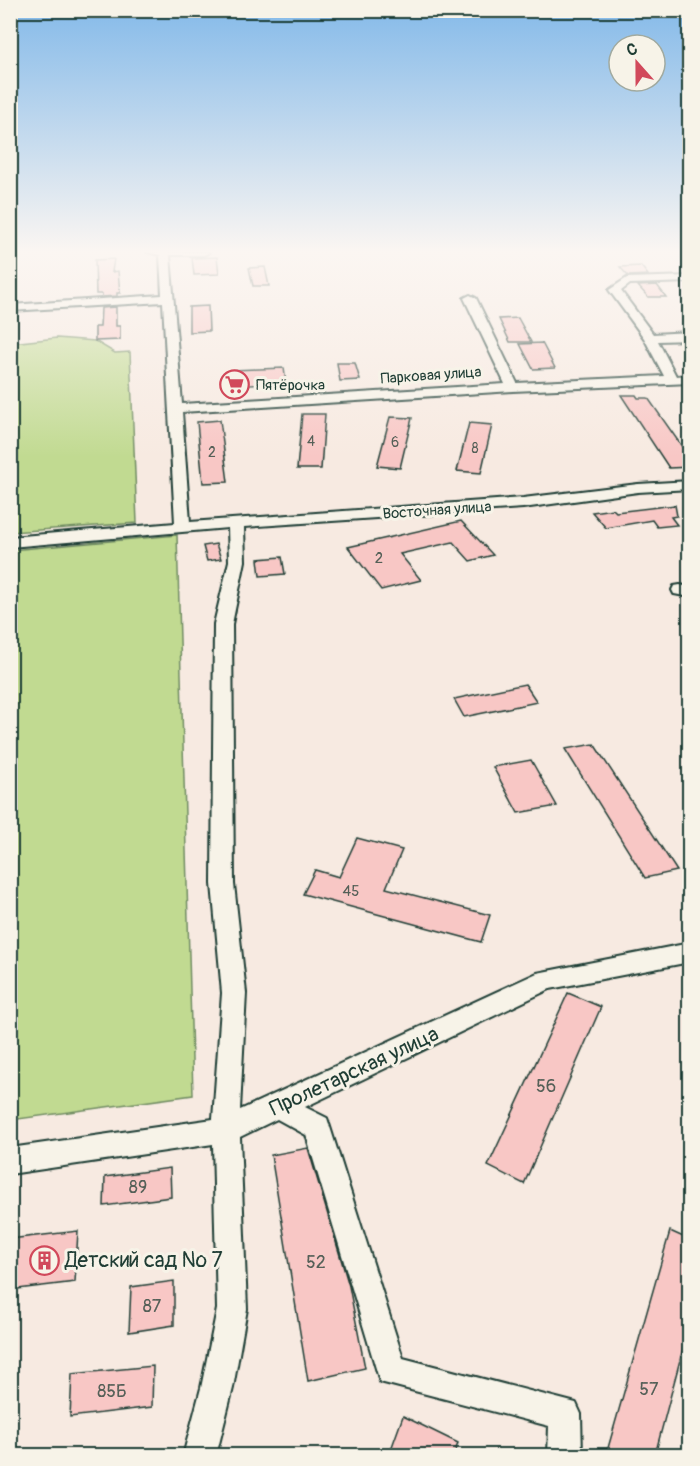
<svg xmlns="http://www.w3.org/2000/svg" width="700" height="1466" viewBox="0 0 700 1466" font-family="Pangolin,sans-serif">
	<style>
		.green { fill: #c1da91; stroke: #708c62; stroke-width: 1.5 }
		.building { fill: #f8c7c5; stroke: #1f3d34; stroke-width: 1.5 }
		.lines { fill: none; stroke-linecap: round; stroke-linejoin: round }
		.minor-casing { stroke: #1f3d34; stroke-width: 4 }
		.minor { fill: #f7f3e8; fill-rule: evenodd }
		.labels { text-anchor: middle; stroke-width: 6; stroke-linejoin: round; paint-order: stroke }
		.far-number-label { font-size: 14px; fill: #556058 }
		.far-street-label { font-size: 15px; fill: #1f3d34; stroke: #f7f3e8 }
		.far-poi-label { font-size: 15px; fill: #1f3d34; stroke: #f7f3e8; text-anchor: start }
		.number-label { font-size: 15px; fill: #556058 }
		.near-number-label { font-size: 18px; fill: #556058 }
		.near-street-label { font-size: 21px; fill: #1f3d34; stroke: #f7f3e8 }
		.near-poi-label { font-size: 21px; fill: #1f3d34; stroke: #f7f3e8; text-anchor: start }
	</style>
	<rect width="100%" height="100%" fill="#f7eae1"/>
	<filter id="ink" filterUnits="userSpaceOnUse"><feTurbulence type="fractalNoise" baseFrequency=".0167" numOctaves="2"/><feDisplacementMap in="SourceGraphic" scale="12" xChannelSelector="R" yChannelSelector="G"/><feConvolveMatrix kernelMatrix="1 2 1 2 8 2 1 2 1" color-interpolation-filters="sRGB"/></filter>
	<g filter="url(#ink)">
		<!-- green -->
		<g class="green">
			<path d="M57,338L95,341L115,353L130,352L137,523L11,532V343Z"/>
			<path d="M177,535L193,1095L11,1120V550Z"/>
		</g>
		<!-- building -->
		<g class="building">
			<path d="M217,257L219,274L194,275L192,258Z"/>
			<path d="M114,259L112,272L118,271L120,293H117V296L102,297V294H96L95,260Z"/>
			<path d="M641,266L648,275L628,276L620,267Z"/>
			<path d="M265,267L269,286H253L249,268Z"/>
			<path d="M657,285L666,297H648L638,286Z"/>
			<path d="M208,306L209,331L189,332V307Z"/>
			<path d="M116,307V326H120V340L95,341V327H100L101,308Z"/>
			<path d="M518,318L531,342H510L499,319Z"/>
			<path d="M542,343L555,368L533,369L520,344Z"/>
			<path d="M337,363H355L360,380L340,381Z"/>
			<path d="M284,368L286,383L233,386L232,370Z"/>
			<path d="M621,395H636L638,398H648L690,458V467L669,468Z"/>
			<path d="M302,414H325L321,469H297Z"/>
			<path d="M390,417L412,418L400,468L377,466Z"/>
			<path d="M220,420L228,482L203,483L197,422Z"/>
			<path d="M469,423L492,425L481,473L457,471Z"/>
			<path d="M675,505L677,516L671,517L677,525L657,527L652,520L606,528L592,512L613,509L616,512Z"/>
			<path d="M461,521L493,555L470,561L453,542L400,554L421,580L381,590L348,547Z"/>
			<path d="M216,544L221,559L207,561L203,546Z"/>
			<path d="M282,557L285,574L260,576L258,559Z"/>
			<path d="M525,684L537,702L464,717L454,699Z"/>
			<path d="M594,744L677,871L645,878L565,749Z"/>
			<path d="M531,760L557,806L518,813L493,767Z"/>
			<path d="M357,838L402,850L386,888L490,915L481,942L303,894L315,870L339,877Z"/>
			<path d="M568,993L601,1007L524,1184L488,1166Z"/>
			<path d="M308,1148L349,1286L365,1368L308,1381L271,1155Z"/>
			<path d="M170,1168L171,1197L104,1206L105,1177Z"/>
			<path d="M78,1231L75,1282L10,1290V1239Z"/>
			<path d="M670,1231L690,1240V1322L655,1455H606Z"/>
			<path d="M174,1281V1325L129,1332L131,1287Z"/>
			<path d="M153,1366L152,1407L70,1417L72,1374Z"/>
			<path d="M403,1416L458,1443L454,1455H389Z"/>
		</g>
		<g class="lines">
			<defs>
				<g id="minor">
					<path d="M147,252H209L204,255H170L182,404L505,384L464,298L470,295L476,298L517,383L664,376L644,338L609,290L627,278L690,276V282L630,284L621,291L653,334L690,332V340L658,341L676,376L690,375V383L513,391L182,412L190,522L523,498L638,484L690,481V489L638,492L523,508L244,527L245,561L232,624L234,884L246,993L240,1110L537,973L690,943V962L550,989L305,1107L327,1118L330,1127L403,1358L576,1403L581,1414L582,1456H548L549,1426L380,1382L306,1135L277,1119L240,1137L247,1309L233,1388L216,1456H183L201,1388L217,1309L213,1144L10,1174V1148L213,1119L222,993L212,884L214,624L229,561L228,528L10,547V537L175,523L163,302L10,311V305L162,295L160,255Z"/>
					<path d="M680,585L690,587V597L674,594L672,590L674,586Z"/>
				</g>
			</defs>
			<!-- minor casing -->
			<use href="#minor" class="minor-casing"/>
			<!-- minor -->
			<use href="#minor" class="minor"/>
		</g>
	</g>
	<!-- sky -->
	<linearGradient id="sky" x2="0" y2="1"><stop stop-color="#83b9e9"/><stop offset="0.55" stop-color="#fbf6f2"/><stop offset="1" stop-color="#fbf6f2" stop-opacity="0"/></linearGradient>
	<rect width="700" height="457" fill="url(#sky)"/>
	<!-- icons -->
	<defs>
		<symbol id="supermarket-ring" viewBox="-11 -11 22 22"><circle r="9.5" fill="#f7f3e8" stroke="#d1495b" stroke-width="1.5"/><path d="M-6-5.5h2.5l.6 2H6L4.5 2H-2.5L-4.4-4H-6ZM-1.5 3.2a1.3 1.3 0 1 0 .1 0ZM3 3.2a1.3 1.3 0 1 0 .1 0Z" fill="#d1495b"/></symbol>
		<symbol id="building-ring" viewBox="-11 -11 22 22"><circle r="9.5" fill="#f7f3e8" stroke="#d1495b" stroke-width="1.5"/><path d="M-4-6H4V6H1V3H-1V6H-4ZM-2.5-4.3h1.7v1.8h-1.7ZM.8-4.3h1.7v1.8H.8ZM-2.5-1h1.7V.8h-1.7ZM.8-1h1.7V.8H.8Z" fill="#d1495b"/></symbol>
	</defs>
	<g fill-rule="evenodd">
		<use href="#supermarket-ring" x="218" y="368" width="33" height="33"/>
		<use href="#building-ring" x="28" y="1244" width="33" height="33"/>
	</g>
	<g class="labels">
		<!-- far-number labels -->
		<g class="far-number-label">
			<text x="311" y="446">4</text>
			<text x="395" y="447">6</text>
			<text x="475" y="453">8</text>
			<text x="212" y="457">2</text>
		</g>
		<!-- far-street labels -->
		<g class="far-street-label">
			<text transform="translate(431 375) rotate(-4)" y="5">Парковая улица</text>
			<text transform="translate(437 510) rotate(-4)" y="5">Восточная улица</text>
		</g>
		<!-- far-poi labels -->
		<g class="far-poi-label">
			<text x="256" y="390">Пятёрочка</text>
		</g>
		<!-- number labels -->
		<g class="number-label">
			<text x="379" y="563">2</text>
			<text x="351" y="896">45</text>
		</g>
		<!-- near-number labels -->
		<g class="near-number-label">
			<text x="546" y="1092">56</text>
			<text x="138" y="1193">89</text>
			<text x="316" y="1268">52</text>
			<text x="152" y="1312">87</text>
			<text x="649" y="1395">57</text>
			<text x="112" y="1397">85Б</text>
		</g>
		<!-- near-street labels -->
		<g class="near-street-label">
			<text transform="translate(354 1071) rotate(-25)" y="7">Пролетарская улица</text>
		</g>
		<!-- near-poi labels -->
		<g class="near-poi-label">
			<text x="65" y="1267">Детский сад № 7</text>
		</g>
	</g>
	<!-- margin -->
	<rect width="700" height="1466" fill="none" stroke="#f7f3e8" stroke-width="36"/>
	<rect x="18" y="18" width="664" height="1430" fill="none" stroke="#1f3d34" stroke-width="2" filter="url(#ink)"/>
	<!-- north arrow -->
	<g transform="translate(637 63) rotate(339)"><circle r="28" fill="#f7f3e8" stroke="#a1aaa0" stroke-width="1.5"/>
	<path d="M0-4.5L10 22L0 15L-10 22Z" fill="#d1495b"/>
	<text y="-9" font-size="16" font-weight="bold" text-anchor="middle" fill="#1f3d34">С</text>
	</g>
</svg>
